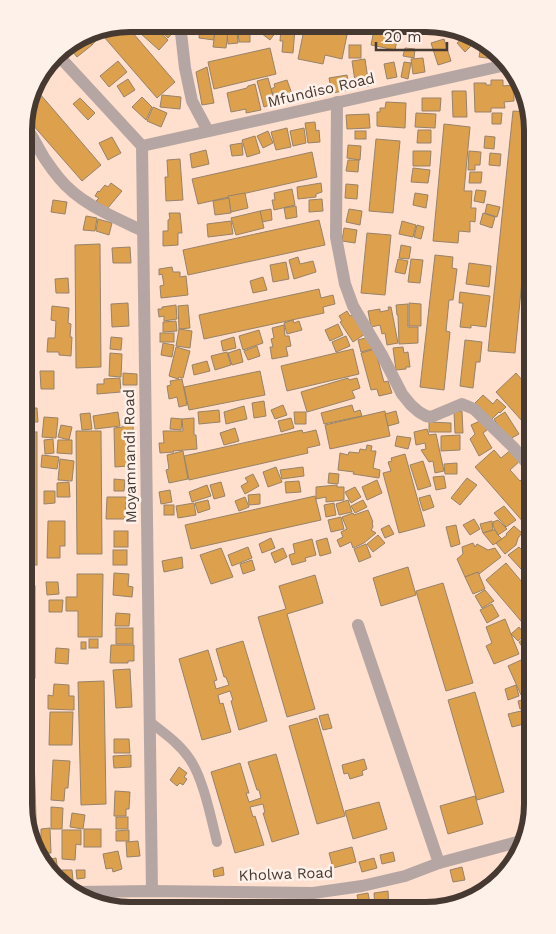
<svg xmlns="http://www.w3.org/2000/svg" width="556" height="934" viewBox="0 0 556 934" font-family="'Work Sans',sans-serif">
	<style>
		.building { fill: #dda04c; stroke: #97836a }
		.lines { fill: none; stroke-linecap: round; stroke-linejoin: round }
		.lane { stroke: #b6a6a3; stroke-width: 10 }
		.street { stroke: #b6a6a3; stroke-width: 12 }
		.labels { text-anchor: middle; stroke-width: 5; stroke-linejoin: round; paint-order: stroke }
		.street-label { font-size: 15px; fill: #463932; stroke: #fef1ea }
		.rim { fill: none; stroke: #463932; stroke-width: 6 }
	</style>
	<rect width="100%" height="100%" fill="#ffdfcd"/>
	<!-- building -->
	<g class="building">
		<path d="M148,24H151L168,40L159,50L140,33Z"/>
		<path d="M158,24H169L175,30L168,38L156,27Z"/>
		<path d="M200,24H215L214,40L199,38Z"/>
		<path d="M216,24L229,25L226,48L213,47Z"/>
		<path d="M126,25L175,82L157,98L98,30Z"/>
		<path d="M267,25H271L278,29L270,40L261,33Z"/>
		<path d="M305,25H331L330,31L347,35L342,59L325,55L323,64L298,59Z"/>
		<path d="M336,25H349L348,30L335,26Z"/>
		<path d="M375,25H400L395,50L371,45Z"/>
		<path d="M442,26H446L460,33L441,29Z"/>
		<path d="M281,28L295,29L293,53L282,52L283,41H280Z"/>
		<path d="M250,30V42H239L238,31Z"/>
		<path d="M95,31L100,36L92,45L83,36L90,32Z"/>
		<path d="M237,31L238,43L228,44L227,32Z"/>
		<path d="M84,36L92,45L77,57L68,46Z"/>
		<path d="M464,37L472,45L465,52L457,43Z"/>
		<path d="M444,39L451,61L438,65L431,43Z"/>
		<path d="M478,41L495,50L494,59L479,57L481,46L477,45Z"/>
		<rect x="349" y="45" width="12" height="13"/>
		<path d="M270,48L276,74L214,89L208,62Z"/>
		<path d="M405,48L415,49L414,58L403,56Z"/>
		<path d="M423,58L425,72L413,74L411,59Z"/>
		<path d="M365,59L369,86L356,88L352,61Z"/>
		<path d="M118,61L127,72L109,87L100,76Z"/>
		<path d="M394,62L397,77L387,79L384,64Z"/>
		<path d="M404,62L411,63L408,79L401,77Z"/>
		<path d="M49,65L54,71L43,81L39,77Z"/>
		<path d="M207,67L214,103L202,105L196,72Z"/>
		<path d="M347,75L349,90L332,93L329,78Z"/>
		<path d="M268,78L275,103L264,107L257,81Z"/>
		<path d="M128,79L135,90L124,97L117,86Z"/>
		<path d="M287,80L293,97L292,98L293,102L277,106L271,89L275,87L274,84Z"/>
		<path d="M491,80H503V86L514,85V101L504,102L505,108H491V112H475L474,83H486V85H491Z"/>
		<path d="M255,84L261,110L246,113V109L231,112L227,93L247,88L248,86Z"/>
		<path d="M34,87L101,165L82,181L25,116Z"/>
		<path d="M452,91H466L467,117H453Z"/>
		<path d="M162,95L181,97L180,109L160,107Z"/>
		<path d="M142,97L152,107L146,120L132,107Z"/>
		<path d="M80,98L95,113L88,120L73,104Z"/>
		<path d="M422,98H441L440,111H422Z"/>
		<path d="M386,102L406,103L405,128L377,126V112H380V108H385Z"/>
		<path d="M153,107L167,113L161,127L147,121Z"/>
		<path d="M513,111L529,112L532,131V177L515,353L488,351Z"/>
		<path d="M416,113L436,114L435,128L415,127Z"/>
		<path d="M492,113H502L501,124H492Z"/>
		<path d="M369,114L370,128L347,129L346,115Z"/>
		<path d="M315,122L316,131L319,130L320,142L308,143L305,123Z"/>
		<path d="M444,124L470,127L464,191H472L471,208H476L475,222L470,221V232L459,231L458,243L433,241Z"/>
		<path d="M287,128L291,147L276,150L271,132Z"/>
		<path d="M304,128L306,143L293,146L290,131Z"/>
		<path d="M418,130H431V143H417Z"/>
		<path d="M268,131L273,143L263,148L257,136Z"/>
		<rect x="355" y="131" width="11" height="8"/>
		<path d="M255,136L260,153L247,157L242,140Z"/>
		<path d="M485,136L495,137L494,149L484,148Z"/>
		<path d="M112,137L121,153L108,160L99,143Z"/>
		<path d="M376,139L400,141L393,213L369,211Z"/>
		<path d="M242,143L243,155L232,156L230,145Z"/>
		<path d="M348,145L361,146L360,160L347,158Z"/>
		<path d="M206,150L209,164L192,168L190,154Z"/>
		<path d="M413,151H431L430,166H413Z"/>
		<path d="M469,151L481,152L480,165H475V170H468Z"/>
		<path d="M312,152L317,177L198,204L192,179Z"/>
		<path d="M490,153L501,154L500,166L489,165Z"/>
		<path d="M180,159L183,200L166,201L165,177H168L167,160Z"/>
		<path d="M348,160H359L358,172L346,171Z"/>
		<path d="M413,168L430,170L428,183L411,182Z"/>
		<path d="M470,172H482L481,183H469Z"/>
		<path d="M111,183L122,191L107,209L96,201L99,198L95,196L98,191L99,192L105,185L108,187Z"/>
		<path d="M321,183L322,192L316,194V197L298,199L297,187Z"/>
		<path d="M346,184L358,185L357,199L345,198Z"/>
		<path d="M292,189L295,205L274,210L272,200H275L274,193Z"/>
		<path d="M476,190L486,191L484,203L474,201Z"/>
		<path d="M245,193L248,208L231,212L228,196Z"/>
		<path d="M415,193L428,195L426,208L413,205Z"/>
		<path d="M25,194H33L32,268H24Z"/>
		<path d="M229,198L231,213L215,215L213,201Z"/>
		<path d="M322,199L323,211L309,212V200Z"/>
		<path d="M53,200L67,202L65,214L51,212Z"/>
		<path d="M487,204L500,207L497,217L485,213Z"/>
		<path d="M296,206L297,217L286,219L284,208Z"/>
		<path d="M271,209L272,220L262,222L260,211Z"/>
		<path d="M349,209L362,211L360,225L346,222Z"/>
		<path d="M260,211L264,228L236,235L231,218Z"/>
		<path d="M169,213H180L182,233H178V245L163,246V231H168V220L170,219Z"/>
		<path d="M483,213L495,217L492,228L480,224Z"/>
		<path d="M86,216L97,218L95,231L83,230Z"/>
		<path d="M98,219L112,223L109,235L96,231Z"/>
		<path d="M319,220L325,245L188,275L183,250Z"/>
		<path d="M231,221L233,234L208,237L207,224Z"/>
		<path d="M402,221L416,225L413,237L399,234Z"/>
		<path d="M417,225L424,227L421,239L414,237Z"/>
		<path d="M344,228L357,230L355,243L342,241Z"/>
		<path d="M367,233L391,235L385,295L361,293Z"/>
		<path d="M100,244L101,367L76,368L75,245Z"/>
		<path d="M401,245L411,247L409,259L399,258Z"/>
		<path d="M130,247L131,263H113L112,248Z"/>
		<path d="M435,255L453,257L452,268L457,269L453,300H449L446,331L450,332L444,390L420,387Z"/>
		<path d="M298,257L300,264L313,261L316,272L294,279L289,260Z"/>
		<path d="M398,259L408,261L405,274L395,272Z"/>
		<path d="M411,259L423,260L420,283L408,282Z"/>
		<path d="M286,262L289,279L273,282L270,265Z"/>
		<path d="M469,263L491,266L489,287L466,284Z"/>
		<path d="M172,267L173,272H180V277L186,276L188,295L161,298L160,286L164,285L162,274L159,275V269Z"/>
		<path d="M263,277L267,290L253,293L250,281Z"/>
		<path d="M68,278L69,293H56L55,279Z"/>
		<path d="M532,281V306H529Z"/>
		<rect x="24" y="288" width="9" height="80"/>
		<path d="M319,289L321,298L333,295L335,304L323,307L324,313L204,339L199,315Z"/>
		<path d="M460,292L490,296L486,327L471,325V328L460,327L463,303H459Z"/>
		<path d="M128,303L129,326L112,327L111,304Z"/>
		<path d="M409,303L421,304V326H409Z"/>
		<path d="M408,304V327H418V343L399,344L398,315H397L396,305Z"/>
		<path d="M176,305L177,319L164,321V316L159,317L158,309H162V307Z"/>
		<path d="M188,305L190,328L179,329L178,306Z"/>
		<path d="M52,306L69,308L68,323L71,324L70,337H72L71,356L59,355V352H47L48,338H55L56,321L51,320Z"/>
		<path d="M388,307H391L398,343L387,345L385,333L382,334L380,325L371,327L368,311L380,309V312L389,310Z"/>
		<path d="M347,311L350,316L352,315L365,334L353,342L340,322L342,321L339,316Z"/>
		<path d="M293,320L294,323L299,321L302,330L287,334L284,323Z"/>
		<path d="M176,321L177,331L163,332V322Z"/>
		<path d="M338,324L343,335L330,341L325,330Z"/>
		<path d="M284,325L285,336H289L291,346L286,347L288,356L272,359L270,347H273L271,339L274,338L272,328Z"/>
		<path d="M179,329L192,331L190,348L176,346Z"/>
		<path d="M259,330L263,343L243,350L239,336Z"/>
		<rect x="160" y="333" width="14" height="9"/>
		<path d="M346,336L350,346L336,352L332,342Z"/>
		<path d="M111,337L122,338L121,350L110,349Z"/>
		<path d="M234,337L236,348L223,351L221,341Z"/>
		<path d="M369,337L372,349L361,352L358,340Z"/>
		<path d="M465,340L482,342L480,362H476L473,388L460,386Z"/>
		<path d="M163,343L174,345L172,357L161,355Z"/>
		<path d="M257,346L260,356L248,360L244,351Z"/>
		<path d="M176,347L190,351L183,378L179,377L178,379L169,376Z"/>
		<path d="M403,347L404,353L408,352L410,367H406V369L396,370L393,348Z"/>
		<path d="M240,349L243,362L232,365L228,353Z"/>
		<path d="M353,349L359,374L287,391L281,366Z"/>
		<path d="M375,349L384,382L388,381L392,393L379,396L377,389L371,390L361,353Z"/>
		<path d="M227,352L231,365L215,370L211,356Z"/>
		<path d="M110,353L122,354L121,377L109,376Z"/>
		<path d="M207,361L210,371L194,375L192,365Z"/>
		<path d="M40,371H54V389H41Z"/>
		<path d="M260,371L265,395L189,410L184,387Z"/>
		<path d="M123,373L137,374V385H123Z"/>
		<path d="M516,373L532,391V432L496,392Z"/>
		<path d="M120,378L121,392L97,394V384H104V379Z"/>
		<path d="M348,378L349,380L357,378L360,388L352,391L355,398L307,412L301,392Z"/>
		<path d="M182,379L187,405L179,407L177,397L169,399L167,386L171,385L170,381Z"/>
		<path d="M483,395L493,404L497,399L506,407L500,413L499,412L492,419L475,403Z"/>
		<path d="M264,401L266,416L254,418L252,403Z"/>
		<path d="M283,405L287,415L275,419L271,410Z"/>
		<path d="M352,405L354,412L360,410L362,416L324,424L321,413Z"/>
		<path d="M244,406L247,419L226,424L224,412Z"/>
		<path d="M27,408H37L38,422H27Z"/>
		<path d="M219,410L220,422L199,424L198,412Z"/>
		<path d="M385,411L390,436L330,449L325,425Z"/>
		<path d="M396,411L399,423L388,426L385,414Z"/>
		<path d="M462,411L463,433H455L454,412Z"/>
		<path d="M118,412L120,426L95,429L93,416Z"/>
		<path d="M294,412H306V424H295Z"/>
		<path d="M505,412L519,434L510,439L505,437L494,419Z"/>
		<path d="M90,413L92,429L82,430L80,414Z"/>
		<path d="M44,417L58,418L56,438L42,437Z"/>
		<path d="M171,418L182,419L181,430L170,429Z"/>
		<path d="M194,418V435H196L197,449L173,451L174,452L160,453L159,443H164L163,431H183L182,419Z"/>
		<path d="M291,418L294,428L281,432L278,421Z"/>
		<path d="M482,420L487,430L483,433L492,448L479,456L470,439L475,434L471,425Z"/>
		<path d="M429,422L451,423V432H429Z"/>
		<path d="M123,423H133L134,459H128V466L115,467L114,428L123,427Z"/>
		<path d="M61,425L72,427L69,440L58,437Z"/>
		<path d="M235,428L239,441L224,445L220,433Z"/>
		<path d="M427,429L429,435L436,434L444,471L435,473L433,461L429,462L421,450L426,449L425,443L416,445L414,432Z"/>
		<path d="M302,430L303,433L316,430L320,445L307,448L308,453L189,480L184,456Z"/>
		<path d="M76,431H101L102,554H77Z"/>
		<rect x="24" y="432" width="13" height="133"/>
		<path d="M460,435V450L441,451V436Z"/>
		<path d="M397,436L411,438L408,449L395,446Z"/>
		<path d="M53,439L54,453L45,454L44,440Z"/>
		<path d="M531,439L532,457L530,458L521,449Z"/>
		<path d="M58,440H72V454L57,453Z"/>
		<path d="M367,445L372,446L371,451H376L373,468L380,470L379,478L353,474L354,472L338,470L340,453L348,455L349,452L359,453L360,449L366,450Z"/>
		<path d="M512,449L521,460L510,470L520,481L530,471L532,473V498L531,499L532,500V532L475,467L494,450L501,458Z"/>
		<path d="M183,451L188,479L169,483L166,470L169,469L167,455Z"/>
		<path d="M405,454L425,526L399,533L383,473L391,471L388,462L392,461L391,458Z"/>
		<path d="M42,455L59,457L57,469L41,467Z"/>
		<path d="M60,459L74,461L72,481L58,480Z"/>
		<path d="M423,461L431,486L418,490L410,465Z"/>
		<path d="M457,463V474H445L444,464Z"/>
		<path d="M276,467L282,482L268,487L263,472Z"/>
		<path d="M303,467L304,476L282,479L280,470Z"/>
		<path d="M329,473L339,474L338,484L328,483Z"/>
		<path d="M253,474L259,486L245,494L241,486L248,482L245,478Z"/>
		<path d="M444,476L446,488L436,490L433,477Z"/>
		<path d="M467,478L477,485L460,505L451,498Z"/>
		<path d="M114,479L125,480L124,491H114Z"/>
		<path d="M377,480L382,493L367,500L362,487Z"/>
		<path d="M299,481L301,492L286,493L285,482Z"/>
		<path d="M69,482L70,497H57V483Z"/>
		<path d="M221,482L225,496L214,499L210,485Z"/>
		<path d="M207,485L211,496L192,502L189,492Z"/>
		<path d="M337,485V487H344V500L326,502V497L316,499V487Z"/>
		<path d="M355,487L361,497L351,503L345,492Z"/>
		<path d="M170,490L172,502L161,504L159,492Z"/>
		<path d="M44,491H55V503L44,504Z"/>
		<path d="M260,494V504L249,505L248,495Z"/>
		<path d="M430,495L434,507L423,511L419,498Z"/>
		<path d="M315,496L321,520L191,549L185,525Z"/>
		<path d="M107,497H126L125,519H106Z"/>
		<path d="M245,497L249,507L239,511L235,501Z"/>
		<path d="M208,500L210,509L198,513L195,503Z"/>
		<path d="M348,500L352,512L339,515L336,504Z"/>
		<path d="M363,500L367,507L355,513L351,506Z"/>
		<path d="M194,503L196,515L178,518L176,506Z"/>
		<path d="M334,503L336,515L326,517L324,505Z"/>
		<rect x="164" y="505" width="10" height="10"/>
		<path d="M504,506L516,520L506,527L494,513Z"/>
		<path d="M368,510L373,522H372L373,527L371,530L376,533L364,543L353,548L351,542L340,547L337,540L343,537L341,532L347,529L342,517L353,513L354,515Z"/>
		<path d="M341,517L344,529L331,532L328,520Z"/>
		<path d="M474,519L480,529L470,535L463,525Z"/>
		<path d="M498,520L507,529L498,535L493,526V522Z"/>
		<path d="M48,521H65V546H60V558H47Z"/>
		<path d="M492,521L493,530L483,533L480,524Z"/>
		<path d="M389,525L394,534L385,538L381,529Z"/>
		<path d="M456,525L460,544L451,547L446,527Z"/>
		<path d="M514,526L522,533L518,538L516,545L505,554L496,543L507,535L506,534Z"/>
		<path d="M493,530H495L498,535L502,539L493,545L483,533Z"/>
		<rect x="114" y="531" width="14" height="16"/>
		<path d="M378,535L385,543L373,552L367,544Z"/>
		<path d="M271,538L275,548L262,553L259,544Z"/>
		<path d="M327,538L331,553L320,556L316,541Z"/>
		<path d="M312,539L316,555L305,558L306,561L292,565L289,555L295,553L293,544Z"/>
		<path d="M473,543L475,547L477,544L488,550L495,548L501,557L479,574L478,572L465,577L457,559L463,554L462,547Z"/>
		<path d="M366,544L371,557L359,562L354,549Z"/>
		<path d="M528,545L532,550V559L521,569L508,555L519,547L523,551Z"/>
		<path d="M248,547L252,558L232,566L228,555Z"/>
		<path d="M221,548L233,577L211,584L200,555Z"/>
		<path d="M283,548L287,557L275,563L271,553Z"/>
		<rect x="113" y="550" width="14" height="15"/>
		<path d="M182,557L183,568L164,572L162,561Z"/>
		<path d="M252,560L255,570L243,574L240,564Z"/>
		<path d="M506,563L532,594V634L486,580Z"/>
		<path d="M408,567L416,595L381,606L373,578Z"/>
		<path d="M478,572L485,589L473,594L465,577Z"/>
		<path d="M114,573L129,574L128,586L133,587L132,597L113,595Z"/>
		<path d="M77,574H103L102,637H78V611H66V597H77Z"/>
		<path d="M315,575L323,603L287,614L315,709L287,717L258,617L286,609L279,586Z"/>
		<path d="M46,582H58L59,594L47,595Z"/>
		<path d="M443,583L473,683L446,691L416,591Z"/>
		<rect x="24" y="586" width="11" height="92"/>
		<path d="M485,590L494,601L482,608L475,596Z"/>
		<path d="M49,600H63L62,612H49Z"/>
		<path d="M492,604L499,616L487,623L480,610Z"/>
		<path d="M116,613L130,614L129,626H115Z"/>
		<path d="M505,619L519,654L494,664L486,646L492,643L486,627Z"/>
		<path d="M519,627L525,635L518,641L511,634Z"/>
		<rect x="116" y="628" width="17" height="16"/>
		<path d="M528,636L532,642V646L525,651L519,642Z"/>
		<rect x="89" y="639" width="9" height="9"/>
		<path d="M243,641L267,721L239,730L231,701L233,700L230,691L218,695L220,704L223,703L231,732L202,740L179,659L208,650L217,680L214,681L216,689L229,685L226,677H224L216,649Z"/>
		<rect x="81" y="642" width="5" height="7"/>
		<path d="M111,645H134V661H128V663H110Z"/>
		<path d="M56,648L69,649L68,664L55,663Z"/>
		<path d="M521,660L532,684V690L521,695L508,666Z"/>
		<path d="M130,669L132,707L116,708L113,670Z"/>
		<path d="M104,681L106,804L81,805L78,682Z"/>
		<path d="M54,684L69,685V696H74V710L48,709V695L53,696Z"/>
		<path d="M516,685L519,696L508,700L505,689Z"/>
		<rect x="24" y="688" width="9" height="11"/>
		<path d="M475,692L504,792L477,800L448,700Z"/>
		<path d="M532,694V705L520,709L518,701L527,699L526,696Z"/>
		<path d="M521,711L524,724L512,727L508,714Z"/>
		<path d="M50,712H73L72,745H49Z"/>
		<path d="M328,714L332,728L323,730L319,716Z"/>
		<path d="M317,718L345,816L317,824L289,726Z"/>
		<path d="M24,725H33L37,848H35L32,844L24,803Z"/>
		<path d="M532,727V756L524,730Z"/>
		<path d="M114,739H129L130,753H114Z"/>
		<path d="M276,754L299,834L272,842L263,813H265L263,804L250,807L253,817L255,816L264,845L235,853L211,772L240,763L249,793H246L249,802L261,798L259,790H257L248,762Z"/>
		<path d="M131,755V767L114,768L113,756Z"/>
		<path d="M364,759L367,769L362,771L363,775L350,779L348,773L344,774L342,765Z"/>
		<path d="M53,760L70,761L68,788H65L64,801L51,800Z"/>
		<path d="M179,767L187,773L184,777L187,779L183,785L180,783L177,786L170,780Z"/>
		<path d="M115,791L130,792L129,809H126V816H114Z"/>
		<path d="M475,796L483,824L448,834L440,806Z"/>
		<path d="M379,802L387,829L353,839L345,811Z"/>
		<path d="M51,807L63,808L62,829H51Z"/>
		<path d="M72,813L85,815L83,829L70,827Z"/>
		<rect x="116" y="817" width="12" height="12"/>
		<path d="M50,828L51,853H41V829Z"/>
		<rect x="84" y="829" width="17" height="18"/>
		<path d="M62,830H81V845L76,844L75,860L62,859Z"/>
		<path d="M129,830V841H116V831Z"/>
		<path d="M138,841L140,856L127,857L126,842Z"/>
		<path d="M352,847L356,862L333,868L329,853Z"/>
		<path d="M118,851L122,869L113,872L112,868L106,869L103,854Z"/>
		<path d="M393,852L395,861L382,864L380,855Z"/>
		<path d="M56,858L59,878H58L45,860Z"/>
		<path d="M374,858L377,868L362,872L359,862Z"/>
		<path d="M223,867L224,875L214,877L213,870Z"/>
		<path d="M462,867L465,880L453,882L450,870Z"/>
		<path d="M62,870H72L73,880H62Z"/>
		<path d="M76,870H85V878L77,879Z"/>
		<path d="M469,889L477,894L468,901L464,898Z"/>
		<path d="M388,891L389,910H375L374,893Z"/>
		<path d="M368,893L371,908L360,910L357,895Z"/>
		<path d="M315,899L314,907L324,909V910H299V900Z"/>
		<path d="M172,901L175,909H154L153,907Z"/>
		<path d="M235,905L248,908V910H234Z"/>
		<path d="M251,905L262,908L261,910H250Z"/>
		<rect x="276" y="906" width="10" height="4"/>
		<path d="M287,907L298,908V910H287Z"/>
	</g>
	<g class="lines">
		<!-- lane -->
		<path class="lane" d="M150,722C164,733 179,743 189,758C203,777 211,818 217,842"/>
		<!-- street -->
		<g class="street">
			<path d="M180,24L185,68L192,101L208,131"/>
			<path d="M57,54L142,146L152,891"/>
			<path d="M337,102L336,237L345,284L353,306L382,355L402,394L411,405L419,412L426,416L431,417L462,404L474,409L513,447L532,469"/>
			<path d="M25,126C33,136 38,148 45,159C49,165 54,172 59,178C80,204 114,217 143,231"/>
			<path d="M142,146L506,65"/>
			<path d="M358,625L439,863"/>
			<path d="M75,892L152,891L313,893L362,886L405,876L439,863L521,841"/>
		</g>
	</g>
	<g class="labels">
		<!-- street labels -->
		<g class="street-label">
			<text transform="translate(321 90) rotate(-13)" y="5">Mfundiso Road</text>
			<text transform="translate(130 456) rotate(-91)" y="5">Moyamnandi Road</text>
			<text transform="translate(286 874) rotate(-2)" y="5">Kholwa Road</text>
		</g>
	</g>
	<!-- crop -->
	<path d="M0 0H556V934H0ZM130 32H426A98 98 0 0 1 524 130V804A98 98 0 0 1 426 902H130A98 98 0 0 1 32 804V130A98 98 0 0 1 130 32Z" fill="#fef1ea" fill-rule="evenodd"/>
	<path class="rim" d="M130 32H426A98 98 0 0 1 524 130V804A98 98 0 0 1 426 902H130A98 98 0 0 1 32 804V130A98 98 0 0 1 130 32Z"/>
	<!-- scale -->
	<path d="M376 42v8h71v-8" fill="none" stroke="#463932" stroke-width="2.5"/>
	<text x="384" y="42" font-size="15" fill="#463932" stroke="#fef1ea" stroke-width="4" paint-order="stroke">20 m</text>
</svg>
